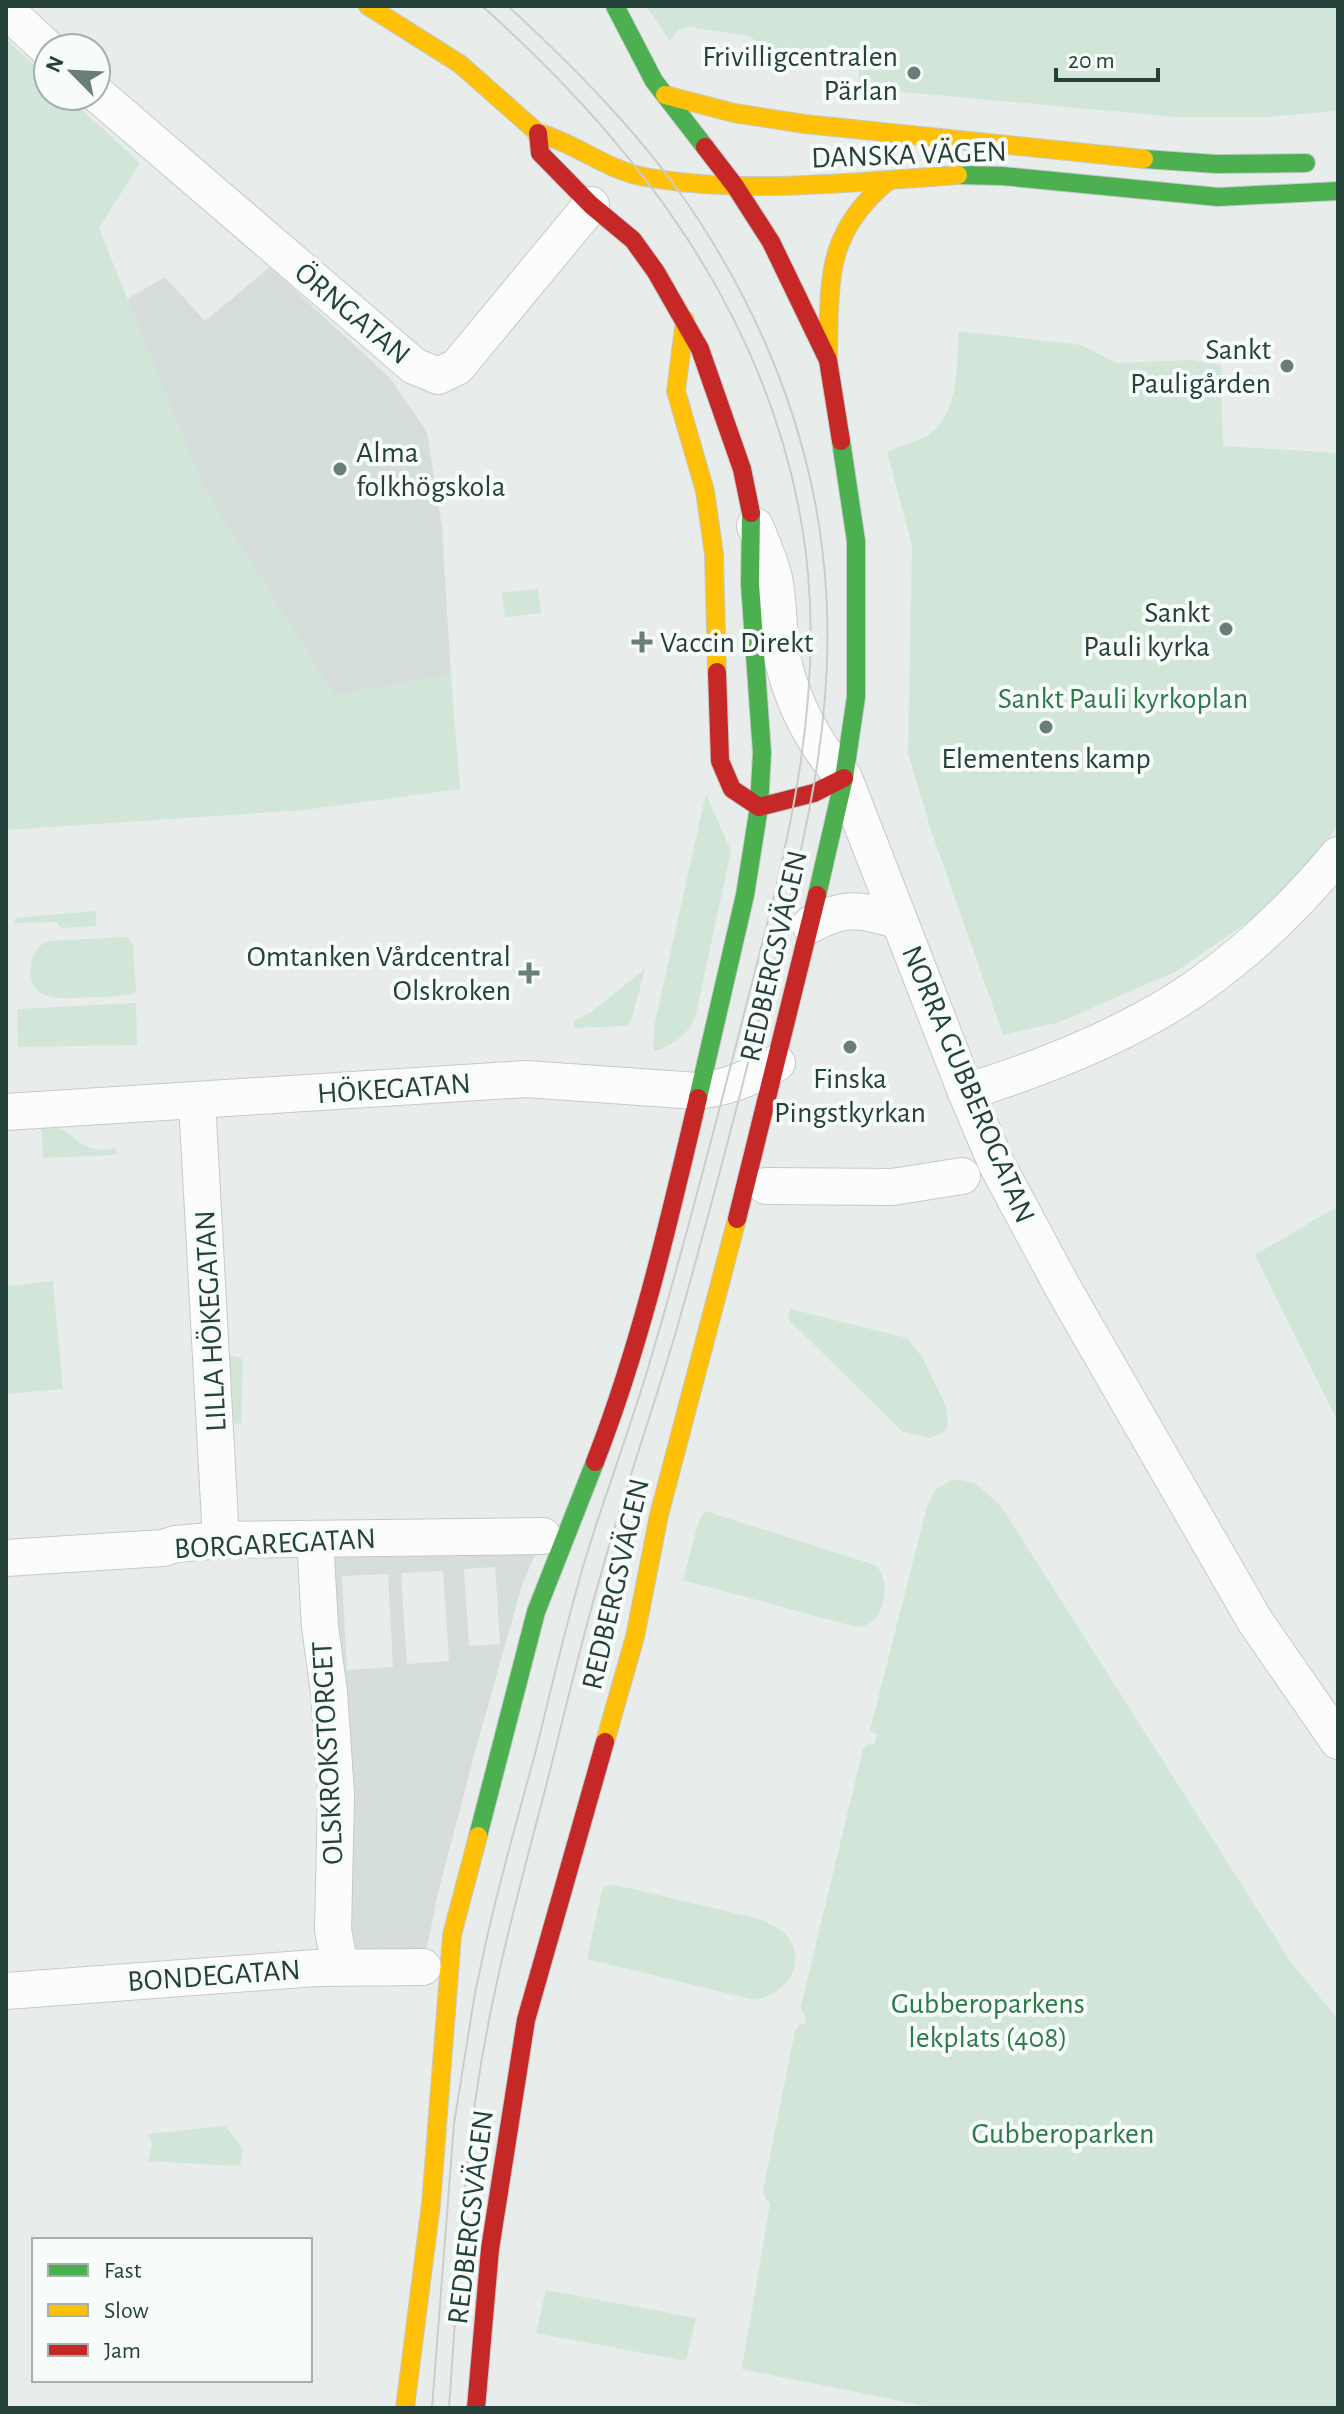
<svg xmlns="http://www.w3.org/2000/svg" width="1344" height="2414" viewBox="0 0 1344 2414" font-family="'Alegreya Sans',sans-serif">
	<style>
		.built { fill: #d6dedb; fill-rule: evenodd }
		.green { fill: #d1e6d8 }
		.lines { fill: none; stroke-linecap: round; stroke-linejoin: round }
		.street-casing { stroke: #c5cac8; stroke-width: 38 }
		.fast-casing { stroke: #c3cbc8; stroke-width: 20 }
		.slow-casing { stroke: #c3cbc8; stroke-width: 20 }
		.jam-casing { stroke: #c3cbc8; stroke-width: 20 }
		.street { stroke: #fcfcfc; stroke-width: 36 }
		.fast { stroke: #4caf50; stroke-width: 18 }
		.slow { stroke: #ffc107; stroke-width: 18 }
		.jam { stroke: #c62828; stroke-width: 18 }
		.tram { stroke: #c9cdcc; stroke-width: 2 }
		.poi-dot { fill: #697e78; stroke: #f7fbf9; stroke-width: 3 }
		.labels { text-anchor: middle; stroke-width: 8; stroke-linejoin: round; paint-order: stroke }
		.poi-label { font-size: 30px; fill: #24423a; stroke: #f7fbf9; text-anchor: end }
		.street-label { font-size: 30px; fill: #24423a; stroke: #f7fbf9 }
		.park-label { font-size: 30px; fill: #2d7a4b; stroke: #f7fbf9 }
	</style>
	<rect width="100%" height="100%" fill="#e8edeb"/>
	<!-- built -->
	<g class="built">
		<path d="M270,267L390,378L427,432L442,527L451,675L332,696L326,682L203,487L127,299L165,277L205,321Z"/>
		<path d="M543,1536L522,1585L475,1752L439,1889L423,1967H340L316,1557ZM495,1567L500,1644L469,1646L464,1569ZM443,1571L449,1661L407,1664L401,1573ZM388,1574L393,1667L347,1670L342,1576Z"/>
	</g>
	<!-- green -->
	<g class="green">
		<path d="M646,6H1338V111L1268,117H1177L858,88L859,69L763,57L756,41L749,36L689,27L678,30L670,41Z"/>
		<path d="M6,39L48,78V96H67L140,163L99,228L203,487L326,682L332,696L451,675L460,789L304,810L6,830Z"/>
		<path d="M959,331L1081,345L1116,363L1191,360L1221,365L1223,446L1338,453V824L1296,889L1177,971L1060,1022L1003,1035L931,830L908,754L912,545L887,452C900,446 916,442 928,435C960,414 956,365 959,331Z"/>
		<path d="M538,589L541,613L505,617L502,593Z"/>
		<path d="M706,794L731,851L695,1018C688,1034 672,1046 655,1051L653,1048L655,1022Z"/>
		<path d="M96,911V926L61,928L56,922L15,923V918Z"/>
		<path d="M125,937L129,938L133,945L136,991L132,994C117,997 103,997 88,997C62,999 25,1003 31,964C33,952 38,945 49,941Z"/>
		<path d="M645,969L631,1021L625,1026L575,1028L574,1021L591,1012Z"/>
		<path d="M136,1003L137,1045L18,1047L17,1009Z"/>
		<path d="M41,1125C75,1123 76,1158 115,1148L117,1152L115,1155L43,1158Z"/>
		<path d="M1338,1206V1422L1255,1255Z"/>
		<path d="M53,1281L63,1389L6,1394V1286Z"/>
		<path d="M791,1309L907,1338L922,1357L946,1406L948,1425L946,1431L930,1438L903,1432L790,1321L788,1315Z"/>
		<path d="M234,1356L241,1358L243,1362L241,1424L229,1423L227,1357Z"/>
		<path d="M952,1479L975,1483L1001,1506L1292,1964L1338,2019V2408H935L742,2369L770,2203L765,2198L763,2191L795,2031L800,2024L804,2025L806,2017L801,2011V2006L863,1749L869,1744L874,1745L877,1735L870,1730L927,1507L934,1491Z"/>
		<path d="M705,1511L875,1565C889,1576 887,1607 874,1620C869,1625 863,1626 856,1627L683,1580L699,1520Z"/>
		<path d="M611,1884L760,1919C772,1925 785,1929 791,1942C806,1970 779,2000 751,1999L587,1959L602,1890L605,1886Z"/>
		<path d="M225,2126L243,2149L240,2166L148,2161L152,2144L149,2134Z"/>
		<path d="M546,2290L696,2318L686,2361L536,2333Z"/>
	</g>
	<g class="lines">
		<defs>
			<g id="street">
				<path d="M6,10L48,49"/>
				<path d="M96,93L414,366L438,376L457,367L591,205"/>
				<path d="M755,526C762,543 770,561 774,578C780,606 777,637 784,665C795,708 815,745 844,778L966,1092L997,1165L1063,1288L1255,1621L1338,1741"/>
				<path d="M810,925C847,905 861,910 899,921"/>
				<path d="M966,1092C1046,1067 1131,1034 1200,985C1251,949 1298,903 1338,855"/>
				<path d="M197,1101L221,1540"/>
				<path d="M6,1112L526,1079L697,1091C728,1088 750,1078 777,1063"/>
				<path d="M766,1186L892,1187L962,1176"/>
				<path d="M315,1539L320,1627L329,1692L336,1794L333,1930L340,1967"/>
				<path d="M6,1558L163,1548L176,1544L221,1540L543,1536"/>
				<path d="M6,1991L316,1968L423,1967"/>
			</g>
			<g id="fast">
				<path d="M615,6L654,81L705,147"/>
				<path d="M1144,159L1216,164L1306,163"/>
				<path d="M958,175L1002,176L1218,197L1338,191"/>
				<path d="M817,895L844,778L856,697V541L841,441"/>
				<path d="M698,1098L745,895L759,807L762,753L750,584L751,513"/>
				<path d="M478,1836L536,1612L595,1462"/>
			</g>
			<g id="slow">
				<path d="M368,6L460,64L538,133C576,143 606,170 645,177C748,195 855,182 958,175"/>
				<path d="M665,95L734,113L805,124L1144,159"/>
				<path d="M685,320L676,391L705,491L714,554L717,672"/>
				<path d="M828,354C830,279 825,233 888,181"/>
				<path d="M605,1742L635,1637L659,1515L737,1219"/>
				<path d="M405,2408L431,2204L452,1935L478,1836"/>
			</g>
			<g id="jam">
				<path d="M538,133L540,153L591,205L633,240L656,272L700,349L742,469L751,513"/>
				<path d="M705,147L735,186L771,242L828,360L841,441"/>
				<path d="M717,672L720,761L732,789L759,807L814,793L844,778"/>
				<path d="M737,1219L817,895"/>
				<path d="M595,1462C641,1344 669,1221 698,1098"/>
				<path d="M476,2408L490,2249L526,2020L605,1742"/>
			</g>
		</defs>
		<!-- street casing -->
		<use href="#street" class="street-casing"/>
		<!-- fast casing -->
		<use href="#fast" class="fast-casing"/>
		<!-- slow casing -->
		<use href="#slow" class="slow-casing"/>
		<!-- jam casing -->
		<use href="#jam" class="jam-casing"/>
		<!-- street -->
		<use href="#street" class="street"/>
		<!-- fast -->
		<use href="#fast" class="fast"/>
		<!-- slow -->
		<use href="#slow" class="slow"/>
		<!-- jam -->
		<use href="#jam" class="jam"/>
		<!-- tram -->
		<g class="tram">
			<path d="M432,2408L454,2124L475,1993L486,1942C500,1878 519,1814 536,1750C553,1682 568,1614 589,1547C608,1487 630,1428 648,1368C680,1262 708,1153 736,1045C780,873 833,699 801,520C764,311 637,144 482,6"/>
			<path d="M449,2408C457,2301 461,2195 477,2089C492,1988 519,1889 545,1790C564,1716 581,1641 603,1567C625,1489 652,1412 675,1335C708,1220 738,1104 767,988C805,839 842,703 822,547C806,416 751,290 673,183C625,118 567,61 508,6"/>
		</g>
	</g>
	<!-- markers -->
	<g class="poi-dot">
		<circle cx="914" cy="73" r="8"/>
		<circle cx="1287" cy="366" r="8"/>
		<circle cx="340" cy="469" r="8"/>
		<circle cx="1226" cy="629" r="8"/>
		<path d="M638 630h8v8h8v8h-8v8h-8v-8h-8v-8h8z"/>
		<circle cx="1046" cy="727" r="8"/>
		<path d="M525 961h8v8h8v8h-8v8h-8v-8h-8v-8h8z"/>
		<circle cx="850" cy="1047" r="8"/>
	</g>
	<g class="labels">
		<!-- poi labels -->
		<g class="poi-label">
			<text x="898" y="66">Frivilligcentralen<tspan x="898" dy="34">Pärlan</tspan></text>
			<text x="1271" y="359">Sankt<tspan x="1271" dy="34">Pauligården</tspan></text>
			<text x="356" y="462" text-anchor="start">Alma<tspan x="356" dy="34">folkhögskola</tspan></text>
			<text x="1210" y="622">Sankt<tspan x="1210" dy="34">Pauli kyrka</tspan></text>
			<text x="660" y="652" text-anchor="start">Vaccin Direkt</text>
			<text x="1046" y="768" text-anchor="middle">Elementens kamp</text>
			<text x="511" y="966">Omtanken Vårdcentral<tspan x="511" dy="34">Olskroken</tspan></text>
			<text x="850" y="1088" text-anchor="middle">Finska<tspan x="850" dy="34">Pingstkyrkan</tspan></text>
		</g>
		<!-- street labels -->
		<g class="street-label">
			<text transform="translate(909 154) rotate(-2)" y="10">DANSKA VÄGEN</text>
			<text transform="translate(353 313) rotate(40)" y="10">ÖRNGATAN</text>
			<text transform="translate(773 956) rotate(-77)" y="10">REDBERGSVÄGEN</text>
			<text transform="translate(969 1084) rotate(67)" y="10">NORRA GUBBEROGATAN</text>
			<text transform="translate(394 1088) rotate(-4)" y="10">HÖKEGATAN</text>
			<text transform="translate(210 1321) rotate(-93)" y="10">LILLA HÖKEGATAN</text>
			<text transform="translate(275 1543) rotate(-3)" y="10">BORGAREGATAN</text>
			<text transform="translate(615 1584) rotate(-77)" y="10">REDBERGSVÄGEN</text>
			<text transform="translate(327 1753) rotate(-93)" y="10">OLSKROKSTORGET</text>
			<text transform="translate(214 1975) rotate(-4)" y="10">BONDEGATAN</text>
			<text transform="translate(470 2217) rotate(-83)" y="10">REDBERGSVÄGEN</text>
		</g>
		<!-- park labels -->
		<g class="park-label">
			<text x="1123" y="708">Sankt Pauli kyrkoplan</text>
			<text x="988" y="2013">Gubberoparkens<tspan x="988" dy="34">lekplats (408)</tspan></text>
			<text x="1063" y="2143">Gubberoparken</text>
		</g>
	</g>
	<!-- border -->
	<rect width="1344" height="2414" fill="none" stroke="#24423a" stroke-width="16"/>
	<!-- legend -->
	<rect x="32" y="2238" width="280" height="144" fill="#f7fbf9" stroke="#a3b1ad" stroke-width="2"/>
	<rect x="48" y="2264" width="40" height="12" fill="#4caf50" stroke="#a3b1ad" stroke-width="2"/>
	<text x="104" y="2278" font-size="24" fill="#24423a">Fast</text>
	<rect x="48" y="2304" width="40" height="12" fill="#ffc107" stroke="#a3b1ad" stroke-width="2"/>
	<text x="104" y="2318" font-size="24" fill="#24423a">Slow</text>
	<rect x="48" y="2344" width="40" height="12" fill="#c62828" stroke="#a3b1ad" stroke-width="2"/>
	<text x="104" y="2358" font-size="24" fill="#24423a">Jam</text>
	<!-- north arrow -->
	<g transform="translate(72 72) rotate(294)"><circle r="38" fill="#f7fbf9" stroke="#a3b1ad" stroke-width="2"/>
	<path d="M0-6L14 30L0 20L-14 30Z" fill="#697e78"/>
	<text y="-12" font-size="22" font-weight="bold" text-anchor="middle" fill="#24423a">N</text>
	</g>
	<!-- scale -->
	<path d="M1056 68v12h102v-12" fill="none" stroke="#24423a" stroke-width="4"/>
	<text x="1068" y="68" font-size="24" fill="#24423a" stroke="#f7fbf9" stroke-width="6" paint-order="stroke">20 m</text>
</svg>
